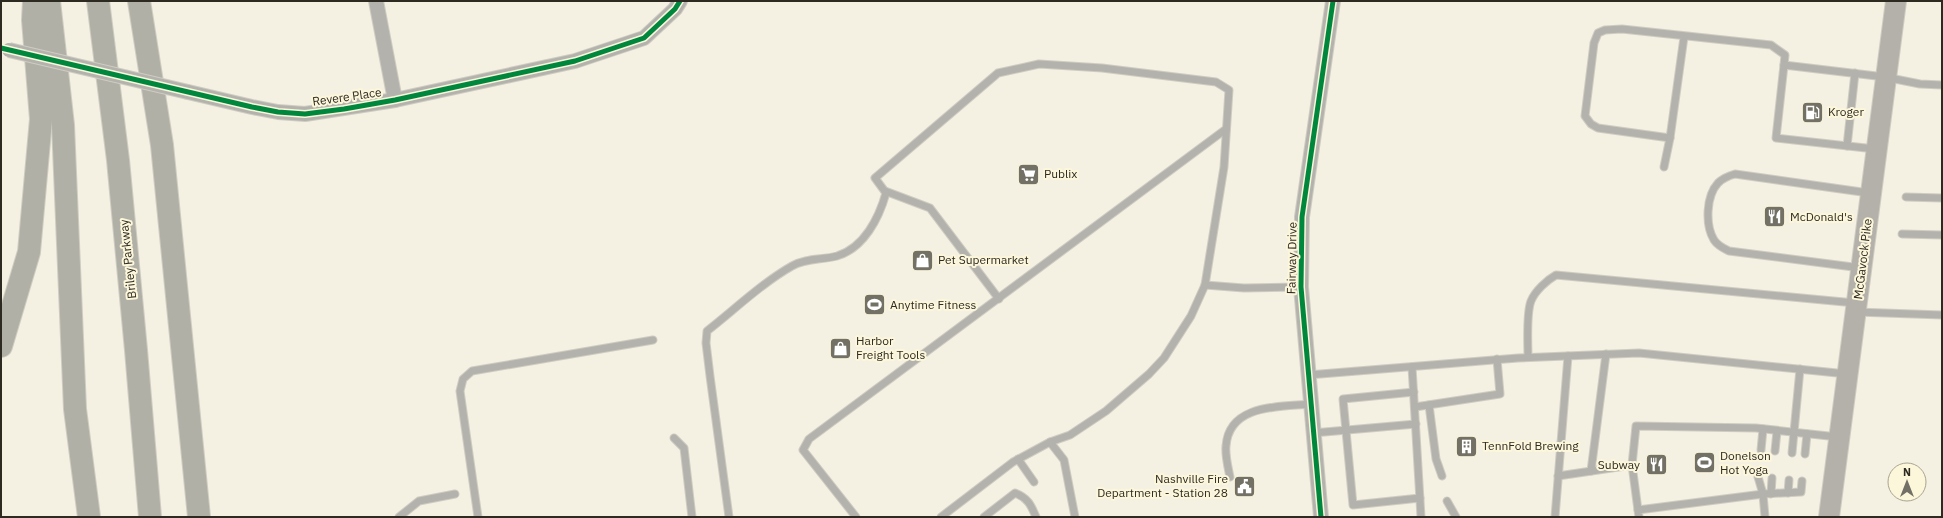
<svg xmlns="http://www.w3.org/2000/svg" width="1943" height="518" viewBox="0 0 1943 518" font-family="'IBM Plex Sans',sans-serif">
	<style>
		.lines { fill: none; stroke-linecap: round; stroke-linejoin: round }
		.lane-casing { stroke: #cfccc2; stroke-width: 9 }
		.street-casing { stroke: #cfccc2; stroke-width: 16 }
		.secondary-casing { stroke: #cfccc2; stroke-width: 22 }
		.highway-casing { stroke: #cfccc2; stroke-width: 24 }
		.lane { stroke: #b3b2ac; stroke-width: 7 }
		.street { stroke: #b3b2ac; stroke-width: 14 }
		.secondary { stroke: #b3b1a9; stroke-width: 20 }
		.highway { stroke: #b1b0a6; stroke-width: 22 }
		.street-bridge-casing { stroke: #cfccc2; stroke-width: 16; stroke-linecap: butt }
		.street-bridge { stroke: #b3b2ac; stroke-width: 14 }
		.cycleway-casing { stroke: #fcf6db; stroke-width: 8 }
		.cycleway { stroke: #00873e; stroke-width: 5 }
		.labels { text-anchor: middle; stroke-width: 4; stroke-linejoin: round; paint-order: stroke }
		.street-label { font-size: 12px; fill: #2d2a21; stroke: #fcf6db }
		.poi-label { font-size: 12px; fill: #2d2a21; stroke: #fcf6db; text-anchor: start }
	</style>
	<rect width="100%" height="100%" fill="#f4f1e3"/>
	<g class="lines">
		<defs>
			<g id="lane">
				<path d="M1684,37L1670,138L1598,128L1591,124L1585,116L1594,43L1598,33L1605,30L1622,29L1771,45L1785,55L1784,65"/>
				<path d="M1847,146L1855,73"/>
				<path d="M1875,149L1776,138L1784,65L1885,77L1920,84L1942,85"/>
				<path d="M1664,167L1670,138"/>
				<path d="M885,191L930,208L999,299"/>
				<path d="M1906,197L1942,198"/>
				<path d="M1902,234L1942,235"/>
				<path d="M1861,268L1729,251C1723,248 1718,246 1714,240C1705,225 1706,196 1718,183C1723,178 1728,176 1735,174L1869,193"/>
				<path d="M1205,285L1244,288L1301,287"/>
				<path d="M1856,312L1942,315"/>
				<path d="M1528,357C1528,343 1526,314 1531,301C1535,291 1547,280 1556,275L1855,303"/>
				<path d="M1412,367L1421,517"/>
				<path d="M1308,375L1518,358L1639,353L1847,374"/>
				<path d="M1414,392L1343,399L1353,505L1420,498"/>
				<path d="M1429,405L1436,459L1442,476"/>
				<path d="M1415,407L1500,394L1497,359"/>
				<path d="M1313,433L1416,424"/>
				<path d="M674,438L684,448L692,517"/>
				<path d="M1050,442L1064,460L1075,517"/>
				<path d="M1761,450L1763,429"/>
				<path d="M1775,451L1777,431"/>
				<path d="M1792,453L1800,369"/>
				<path d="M1805,454L1807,434"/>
				<path d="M1018,459L1034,482"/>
				<path d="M1632,465L1636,426L1756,428L1838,437"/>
				<path d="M1591,471L1606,354"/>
				<path d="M1558,476L1632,465L1638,510"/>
				<path d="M1230,477C1228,467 1225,456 1226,446C1229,404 1279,407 1310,404"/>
				<path d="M1758,477L1763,494L1801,492L1802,481"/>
				<path d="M1788,493L1789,480"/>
				<path d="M1771,494L1772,478"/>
				<path d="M1447,501L1456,517"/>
				<path d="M399,517L419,501L455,494"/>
				<path d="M478,517L460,391L463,379L472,371L653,340"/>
				<path d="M729,517L710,376L706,343L707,331C734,310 762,283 792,266C806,258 822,260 837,256C864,248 879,218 886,193L875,178L998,73L1039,64L1102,68L1216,82L1229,90L1224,167L1205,285L1191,316L1164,358L1149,374L1106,411L1070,435L1050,442L1013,462L941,517"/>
				<path d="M856,517L803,450L809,439L1226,129"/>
				<path d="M984,517L1015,493C1028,498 1031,505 1036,517"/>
				<path d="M1555,517L1568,356"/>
				<path d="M1639,517L1638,510L1763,494L1765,517"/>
			</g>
			<g id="street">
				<path d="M376,1L395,100"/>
				<path d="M188,92L252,107L278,112L305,114L395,100L575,61L644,38L675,9L680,1"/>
				<path d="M1321,517L1301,287L1302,217L1333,1"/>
			</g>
			<path id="secondary" d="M1829,517L1896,1"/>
			<g id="highway">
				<path d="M49,1L63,125L75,409L89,517"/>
				<path d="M98,1L118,160L136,350L150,517"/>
				<path d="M139,1L162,145L199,517"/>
				<path d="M1,346L29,252L41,119L33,20L34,1"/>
			</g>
		</defs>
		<!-- lane casing -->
		<use href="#lane" class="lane-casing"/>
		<!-- street casing -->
		<use href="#street" class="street-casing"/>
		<!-- secondary casing -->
		<use href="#secondary" class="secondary-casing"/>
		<!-- highway casing -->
		<use href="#highway" class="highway-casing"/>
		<!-- lane -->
		<use href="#lane" class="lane"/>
		<!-- street -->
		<use href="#street" class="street"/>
		<!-- secondary -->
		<use href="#secondary" class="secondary"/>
		<!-- highway -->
		<use href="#highway" class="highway"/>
		<defs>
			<path id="street-bridge" d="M9,50L188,92"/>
		</defs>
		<!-- street-bridge casing -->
		<use href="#street-bridge" class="street-bridge-casing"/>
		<!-- street-bridge -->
		<use href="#street-bridge" class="street-bridge"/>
		<defs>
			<g id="cycleway">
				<path d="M1,48L252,107L278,112L305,114L344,109L395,100L575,61L644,38L675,9L680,1"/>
				<path d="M1321,517L1301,287L1302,217L1333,1"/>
			</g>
		</defs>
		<!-- cycleway casing -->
		<use href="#cycleway" class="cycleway-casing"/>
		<!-- cycleway -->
		<use href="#cycleway" class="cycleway"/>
	</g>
	<!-- icons -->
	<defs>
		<symbol id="fuel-square" viewBox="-11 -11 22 22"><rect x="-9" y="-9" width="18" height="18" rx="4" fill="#737065" stroke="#fcf6db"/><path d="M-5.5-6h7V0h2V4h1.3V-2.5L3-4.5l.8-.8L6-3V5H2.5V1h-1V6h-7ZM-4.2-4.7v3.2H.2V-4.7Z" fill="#fff"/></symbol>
		<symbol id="supermarket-square" viewBox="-11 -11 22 22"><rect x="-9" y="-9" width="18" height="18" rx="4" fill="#737065" stroke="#fcf6db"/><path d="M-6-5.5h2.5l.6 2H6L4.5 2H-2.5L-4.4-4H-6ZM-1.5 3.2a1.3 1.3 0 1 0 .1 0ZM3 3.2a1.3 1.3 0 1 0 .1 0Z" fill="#fff"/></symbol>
		<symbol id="restaurant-square" viewBox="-11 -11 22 22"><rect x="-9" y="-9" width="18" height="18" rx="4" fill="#737065" stroke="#fcf6db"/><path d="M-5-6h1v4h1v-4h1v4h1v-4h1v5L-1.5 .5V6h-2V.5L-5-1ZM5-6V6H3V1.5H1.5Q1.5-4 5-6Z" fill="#fff"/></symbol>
		<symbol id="shop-square" viewBox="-11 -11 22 22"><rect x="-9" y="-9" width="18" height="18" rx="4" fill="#737065" stroke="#fcf6db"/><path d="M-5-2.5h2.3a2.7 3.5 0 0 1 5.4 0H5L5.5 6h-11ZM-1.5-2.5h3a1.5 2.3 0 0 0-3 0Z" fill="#fff"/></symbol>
		<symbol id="stadium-square" viewBox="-11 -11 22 22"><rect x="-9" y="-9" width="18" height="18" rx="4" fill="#737065" stroke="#fcf6db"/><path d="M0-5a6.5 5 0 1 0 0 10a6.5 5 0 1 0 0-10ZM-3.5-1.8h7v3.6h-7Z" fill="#fff"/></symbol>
		<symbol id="building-square" viewBox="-11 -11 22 22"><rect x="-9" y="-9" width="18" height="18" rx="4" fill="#737065" stroke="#fcf6db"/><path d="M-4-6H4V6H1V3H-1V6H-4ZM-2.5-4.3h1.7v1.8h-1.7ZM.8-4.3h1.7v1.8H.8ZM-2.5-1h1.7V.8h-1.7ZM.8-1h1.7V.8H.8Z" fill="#fff"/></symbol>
		<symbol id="civic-square" viewBox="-11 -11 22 22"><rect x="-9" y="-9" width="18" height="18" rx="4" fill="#737065" stroke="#fcf6db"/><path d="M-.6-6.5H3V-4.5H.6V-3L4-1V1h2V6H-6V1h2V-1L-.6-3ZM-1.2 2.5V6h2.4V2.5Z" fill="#fff"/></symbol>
	</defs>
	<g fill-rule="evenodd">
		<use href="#fuel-square" x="1800" y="100" width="25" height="25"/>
		<use href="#supermarket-square" x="1016" y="162" width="25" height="25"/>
		<use href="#restaurant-square" x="1762" y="204" width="25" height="25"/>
		<use href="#shop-square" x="910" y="248" width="25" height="25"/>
		<use href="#stadium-square" x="862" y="292" width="25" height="25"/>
		<use href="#shop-square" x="828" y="336" width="25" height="25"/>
		<use href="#building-square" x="1454" y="434" width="25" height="25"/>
		<use href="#stadium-square" x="1692" y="450" width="25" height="25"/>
		<use href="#restaurant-square" x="1644" y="452" width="25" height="25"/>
		<use href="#civic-square" x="1232" y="474" width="25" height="25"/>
	</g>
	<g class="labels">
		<!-- street labels -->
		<g class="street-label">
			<text transform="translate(347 97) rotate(-8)" y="4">Revere Place</text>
			<text transform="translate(1292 258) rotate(-89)" y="4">Fairway Drive</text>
			<text transform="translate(128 259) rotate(-96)" y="4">Briley Parkway</text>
			<text transform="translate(1863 259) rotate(-83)" y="4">McGavock Pike</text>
		</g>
		<!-- poi labels -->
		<g class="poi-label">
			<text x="1828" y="116">Kroger</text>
			<text x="1044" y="178">Publix</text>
			<text x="1790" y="221">McDonald's</text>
			<text x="938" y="264">Pet Supermarket</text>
			<text x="890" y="309">Anytime Fitness</text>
			<text x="856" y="345">Harbor<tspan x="856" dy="14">Freight Tools</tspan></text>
			<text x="1482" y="450">TennFold Brewing</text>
			<text x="1720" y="460">Donelson<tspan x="1720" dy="14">Hot Yoga</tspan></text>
			<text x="1640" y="469" text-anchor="end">Subway</text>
			<text x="1228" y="483" text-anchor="end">Nashville Fire<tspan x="1228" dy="14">Department - Station 28</tspan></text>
		</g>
	</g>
	<!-- border -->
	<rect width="1943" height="518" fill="none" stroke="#2d2a21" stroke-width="4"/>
	<!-- north arrow -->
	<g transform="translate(1907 482)"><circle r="19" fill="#fcf6db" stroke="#a9a491"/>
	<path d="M0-3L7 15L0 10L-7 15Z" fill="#737065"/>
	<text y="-6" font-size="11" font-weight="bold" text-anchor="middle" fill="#2d2a21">N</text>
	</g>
</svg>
